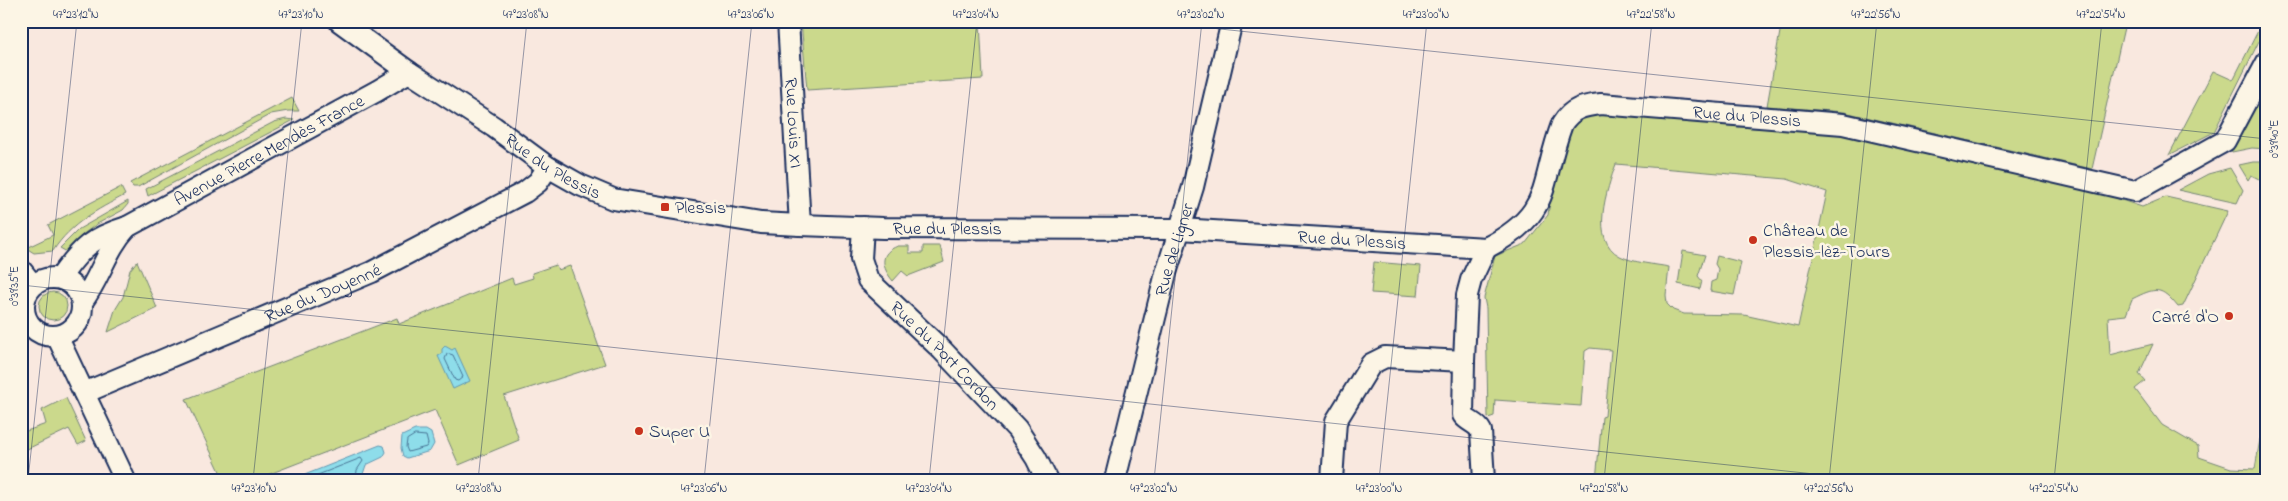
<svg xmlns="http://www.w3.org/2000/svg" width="2288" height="501" viewBox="0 0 2288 501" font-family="'Indie Flower',sans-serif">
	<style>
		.green { fill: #cbd98c; stroke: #738475; fill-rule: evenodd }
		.water { fill: #8eddea; stroke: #6097b2 }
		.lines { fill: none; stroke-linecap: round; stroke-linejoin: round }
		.shore { stroke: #497596; stroke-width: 1 }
		.minor-casing { stroke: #1b2f5e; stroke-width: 24 }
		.minor { stroke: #fcf5e5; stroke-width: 20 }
		.ticks { fill: none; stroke: #1b2f5e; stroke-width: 1; stroke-opacity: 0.45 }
		.poi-dot { fill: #c8321e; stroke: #fcf5e5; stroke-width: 2 }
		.labels { text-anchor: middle; stroke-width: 5; stroke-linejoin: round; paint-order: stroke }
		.street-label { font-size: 18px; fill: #1b2f5e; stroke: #fcf5e5 }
		.poi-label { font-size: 18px; fill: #1b2f5e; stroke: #fcf5e5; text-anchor: start }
		.neatline { fill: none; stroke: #1b2f5e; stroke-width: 2 }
		.ticks-label { font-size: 12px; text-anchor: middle; fill: #1b2f5e }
	</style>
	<rect width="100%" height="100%" fill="#f9e8df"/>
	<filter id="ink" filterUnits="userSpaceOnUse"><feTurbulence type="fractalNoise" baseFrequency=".02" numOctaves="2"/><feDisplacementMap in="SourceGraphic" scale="10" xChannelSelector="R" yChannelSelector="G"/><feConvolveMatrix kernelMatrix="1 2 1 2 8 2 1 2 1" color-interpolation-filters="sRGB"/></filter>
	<g filter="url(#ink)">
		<!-- green -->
		<g class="green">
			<path d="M801,21H980L983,79L807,90Z"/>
			<path d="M1760,21H2123L2125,23L2092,169L1844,112L1767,106L1781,26Z"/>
			<path d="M2263,21H2267V25L2214,132L2169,155L2213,71L2233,80Z"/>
			<path d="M2267,78V149L2252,148L2232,152L2230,147Z"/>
			<path d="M292,98L299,111H288L271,114L138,187H133L130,183Z"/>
			<path d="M1602,112L1739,127L1840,133L2104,194L2142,207L2166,197L2228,211L2183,306L2178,307C2161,286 2156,287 2132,299L2126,315L2108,317L2110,355L2153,344L2139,374L2145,381L2135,389L2162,425L2198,446L2199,457L2231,468L2255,469L2260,439L2267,441V480H1596L1602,417L1605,416L1611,350L1590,348L1585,351L1581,406L1495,400L1494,416L1488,418L1486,308L1484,298L1495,256L1525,244L1548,215L1559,137L1576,119ZM1616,164L1787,179L1827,192L1798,327L1744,315L1684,314L1673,310L1667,304L1666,295L1669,267C1654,264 1634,263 1620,256C1589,240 1607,189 1616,164Z"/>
			<path d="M286,119L294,120L148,196L146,189L274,122Z"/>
			<path d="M2253,162H2267V183L2251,175L2248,180L2239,165Z"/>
			<path d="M2230,168L2243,190L2237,203L2178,190L2208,174Z"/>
			<path d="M121,187L125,195C97,210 71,223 53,251L34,253L26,248L53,235L48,225Z"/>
			<path d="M128,201V204L123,210L97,224L82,235L67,252L60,248L79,229Z"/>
			<path d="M898,246H909V253H923V246H940L944,262L908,276L902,271L893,281C882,268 878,253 898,246Z"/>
			<path d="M1683,251L1705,255L1698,276L1702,281L1700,289L1678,284Z"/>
			<path d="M1717,256L1741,262L1734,295L1710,291L1711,282L1716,280L1718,269L1715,264Z"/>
			<path d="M137,261L157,308L108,332L115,310L123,297L130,270Z"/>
			<path d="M1374,262L1421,266L1418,296L1371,293Z"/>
			<path d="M556,265L558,270L570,266L605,364L504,396L519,440L459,465L435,410L254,480H224L186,399L397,318L399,324L512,278L514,284L533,278L532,273Z"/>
			<circle cx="53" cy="306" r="14"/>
			<path d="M66,398L86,441L78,445L69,429L21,452V433L46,424L42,410Z"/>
		</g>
		<!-- water -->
		<g class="water">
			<path d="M445,346L452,350L455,348L470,381L453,389L438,356L442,354V349Z"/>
			<path d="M415,430H426L431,433L434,444L430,451L407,458L403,456L401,448L402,436Z"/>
			<path d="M380,445L384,446L386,452L383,457L366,465L361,480H292Z"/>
		</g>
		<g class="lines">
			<!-- shore -->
			<g class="shore">
				<path d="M450,354L453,355L463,377L458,381L455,380L445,359L447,354Z"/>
				<path d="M415,435L426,436L428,444L426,447L408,452L406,447L407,440Z"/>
				<path d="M305,480L361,458L363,461L357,470L356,480"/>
			</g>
			<defs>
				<g id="minor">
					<path id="s1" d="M339,21L409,72L494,127L548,167L580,185L613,199L761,223L800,225L883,228L1180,229L1486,248C1554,213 1539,186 1562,124C1572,108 1583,106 1601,104L1843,124L2135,191L2225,141L2267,62"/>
					<path id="s2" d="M788,21L800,225"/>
					<path id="s3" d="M863,227L861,259L868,280L942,350L1017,429L1036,458L1047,480"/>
					<path d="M21,270L33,285"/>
					<circle cx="53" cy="307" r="29"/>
					<path id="s4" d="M60,278C81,248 91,238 127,227L377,91L409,72"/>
					<path d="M82,302C100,279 106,249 127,227"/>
					<path d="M57,336L125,480"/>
					<path d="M1464,361L1463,415C1468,422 1477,423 1481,431L1484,480"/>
					<path id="s5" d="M84,393L372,272L525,192L538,182L548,167"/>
					<path id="s6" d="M1115,480L1166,273L1193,187L1232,21"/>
					<path d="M1332,480L1336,421L1371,364L1385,357L1464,361L1467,295L1471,280L1486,248"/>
				</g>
			</defs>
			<!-- minor casing -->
			<use href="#minor" class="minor-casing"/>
			<!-- minor -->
			<use href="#minor" class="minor"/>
		</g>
	</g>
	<!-- ticks -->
	<path class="ticks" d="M1144,21L2267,139M21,285L1871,480M28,480L77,21M253,480L302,21M478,480L527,21M704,480L752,21M929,480L977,21M1154,480L1202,21M1379,480L1427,21M1604,480L1652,21M1829,480L1877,21M2054,480L2102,21"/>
	<!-- markers -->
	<g class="poi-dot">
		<rect x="660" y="202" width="10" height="10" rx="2.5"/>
		<circle cx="1753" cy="240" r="5"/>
		<circle cx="2229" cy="316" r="5"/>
		<circle cx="639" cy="431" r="5"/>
	</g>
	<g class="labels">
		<!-- street labels -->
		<g class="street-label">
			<text dy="6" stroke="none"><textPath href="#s1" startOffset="1548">Rue du Plessis</textPath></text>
			<text dy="6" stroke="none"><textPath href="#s2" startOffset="102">Rue Louis XI</textPath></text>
			<text dy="6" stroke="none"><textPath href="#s4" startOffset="248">Avenue Pierre Mendès France</textPath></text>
			<text dy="6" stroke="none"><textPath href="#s1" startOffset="259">Rue du Plessis</textPath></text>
			<text dy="6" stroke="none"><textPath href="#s1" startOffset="664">Rue du Plessis</textPath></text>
			<text dy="6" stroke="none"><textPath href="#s1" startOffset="1069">Rue du Plessis</textPath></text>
			<text dy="6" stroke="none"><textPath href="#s6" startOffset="238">Rue de Ligner</textPath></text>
			<text dy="6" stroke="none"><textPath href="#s5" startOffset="259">Rue du Doyenné</textPath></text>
			<text dy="6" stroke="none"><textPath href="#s3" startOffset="162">Rue du Port Cordon</textPath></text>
		</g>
		<!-- poi labels -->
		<g class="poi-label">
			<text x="675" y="213">Plessis</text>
			<text x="1763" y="236">Château de<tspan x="1763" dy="21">Plessis-lèz-Tours</tspan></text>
			<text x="2219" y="322" text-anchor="end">Carré d'O</text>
			<text x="649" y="437">Super U</text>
		</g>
	</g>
	<!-- margin -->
	<rect width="2288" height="501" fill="none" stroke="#fcf5e5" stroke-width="55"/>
	<rect x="28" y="28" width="2232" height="446" class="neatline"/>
	<g class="ticks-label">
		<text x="76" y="18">47°23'12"N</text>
		<text x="301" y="18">47°23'10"N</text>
		<text x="526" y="18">47°23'08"N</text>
		<text x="751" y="18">47°23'06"N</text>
		<text x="976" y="18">47°23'04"N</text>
		<text x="1201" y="18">47°23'02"N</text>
		<text x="1426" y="18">47°23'00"N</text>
		<text x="1651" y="18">47°22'58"N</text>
		<text x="1876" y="18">47°22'56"N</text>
		<text x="2101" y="18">47°22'54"N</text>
		<text transform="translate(2274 139) rotate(-90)" y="4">0°39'40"E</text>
		<text transform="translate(14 286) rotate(-90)" y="4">0°39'35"E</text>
		<text x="254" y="492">47°23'10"N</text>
		<text x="479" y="492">47°23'08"N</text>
		<text x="704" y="492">47°23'06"N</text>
		<text x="929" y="492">47°23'04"N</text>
		<text x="1154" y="492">47°23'02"N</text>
		<text x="1379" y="492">47°23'00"N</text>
		<text x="1604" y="492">47°22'58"N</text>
		<text x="1829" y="492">47°22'56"N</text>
		<text x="2054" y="492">47°22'54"N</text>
	</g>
</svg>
